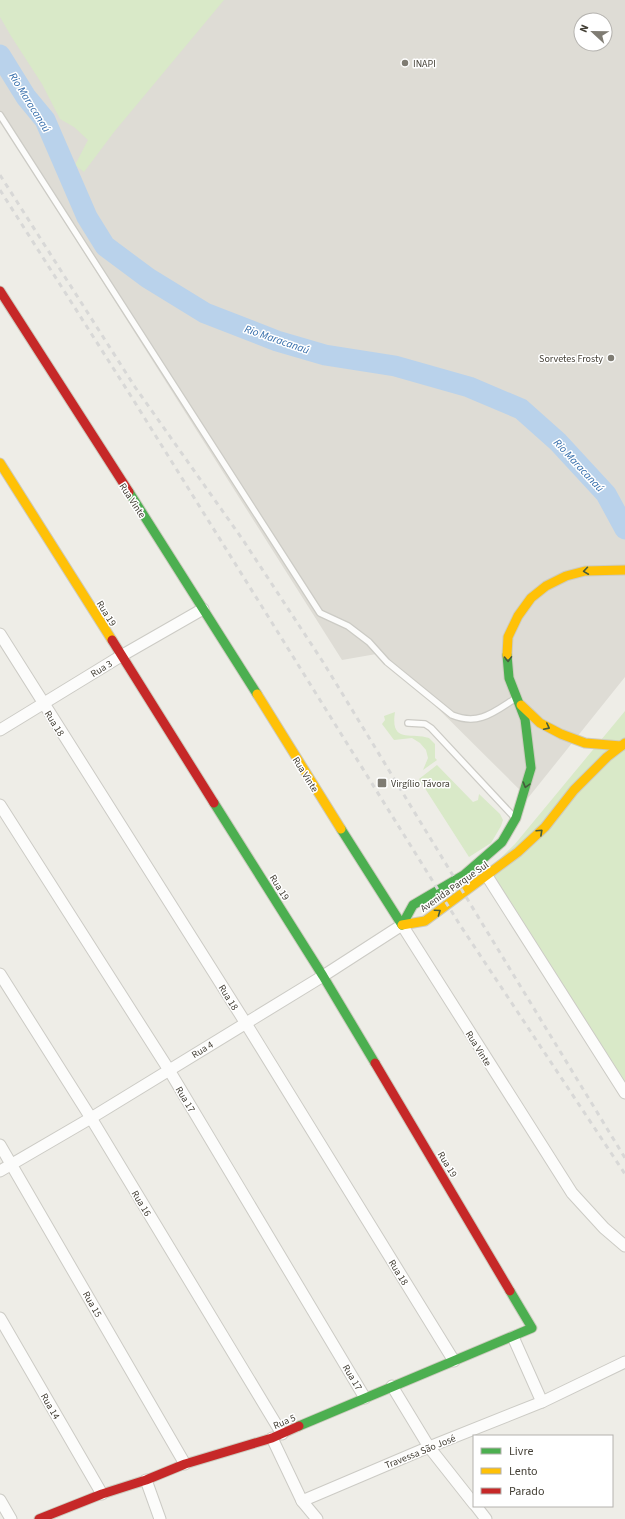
<svg xmlns="http://www.w3.org/2000/svg" width="625" height="1519" viewBox="0 0 625 1519" font-family="'Source Sans 3',sans-serif">
	<style>
		.industrial { fill: #dedcd5; fill-rule: evenodd }
		.green { fill: #d9e9c8 }
		.lines { fill: none; stroke-linecap: round; stroke-linejoin: round }
		.river { stroke: #b9d2eb; stroke-width: 21 }
		.lane-casing { stroke: #cccbc5; stroke-width: 8 }
		.street-casing { stroke: #cccbc5; stroke-width: 13 }
		.fast-casing { stroke: #cdcbbf; stroke-width: 11 }
		.slow-casing { stroke: #cdcbbf; stroke-width: 11 }
		.jam-casing { stroke: #cdcbbf; stroke-width: 11 }
		.lane { stroke: #fcfcfb; stroke-width: 5.5 }
		.street { stroke: #fcfcfb; stroke-width: 11 }
		.fast { stroke: #4caf50; stroke-width: 9 }
		.slow { stroke: #ffc107; stroke-width: 9 }
		.jam { stroke: #c62828; stroke-width: 9 }
		.rail { stroke: #d8d8d7; stroke-width: 3; stroke-dasharray: 5 5; stroke-linecap: butt }
		.oneway { stroke: #455b3c }
		.poi-dot { fill: #7f7c73; stroke: #fff; stroke-width: 1.5 }
		.labels { text-anchor: middle; stroke-width: 3; stroke-linejoin: round; paint-order: stroke }
		.poi-label { font-size: 10px; fill: #433f35; stroke: #fff; text-anchor: start }
		.street-label { font-size: 10px; fill: #433f35; stroke: #fff }
		.water-label { font-size: 11px; font-style: italic; fill: #336caa; stroke: #fff }
	</style>
	<rect width="100%" height="100%" fill="#eeede7"/>
	<!-- industrial -->
	<path class="industrial" d="M0,0H625V677L528,798L382,653L342,660L0,120ZM581,20H605V44H581Z"/>
	<!-- green -->
	<g class="green">
		<path d="M0,0H224L114,132L84,172L75,165L88,140L74,127L60,119L42,84L11,36L0,17Z"/>
		<path d="M625,711V1093L486,872L515,844Z"/>
		<path d="M395,712C390,744 411,732 429,738L435,744V758L437,760L423,770L428,758L426,750L420,743L412,738L394,740L382,724L385,720L384,716Z"/>
		<path d="M437,765L473,802L478,800L479,794L500,814L503,820L501,826L491,843L469,857L419,779Z"/>
	</g>
	<g class="lines">
		<!-- river -->
		<path class="river" d="M0,55L26,97L45,120L87,217L105,246L148,278L205,313L277,341L325,355L395,366L469,387L521,409L558,442L606,494L625,529"/>
		<defs>
			<g id="lane">
				<path d="M0,115L320,613L348,626L369,642L387,662L452,715C479,726 494,712 516,698"/>
				<path d="M408,723L425,724L431,728L514,817"/>
			</g>
			<g id="street">
				<path d="M0,634L245,1022L454,1361"/>
				<path d="M0,730L121,656L203,609"/>
				<path d="M0,805L169,1070L365,1398"/>
				<path d="M487,876L625,1093"/>
				<path d="M0,974L91,1118L282,1434"/>
				<path d="M0,1145L185,1464"/>
				<path d="M0,1171L91,1118L323,976L402,925L572,1193L604,1228L625,1246"/>
				<path d="M0,1318L102,1494"/>
				<path d="M513,1337L542,1402"/>
				<path d="M392,1386L429,1447L474,1504"/>
				<path d="M272,1438L302,1501L317,1519"/>
				<path d="M146,1480L160,1519"/>
				<path d="M0,1500L11,1519"/>
				<path d="M302,1501L429,1447L542,1402L625,1362"/>
				<path d="M476,1506L486,1519"/>
			</g>
			<g id="fast">
				<path d="M129,492L257,694"/>
				<path d="M214,803L323,976L375,1063"/>
				<path d="M341,829L402,925"/>
				<path d="M402,925L413,905L464,875L502,842L516,818L531,768L525,719L509,678L507,655"/>
				<path d="M299,1426L532,1328L510,1291"/>
			</g>
			<g id="slow">
				<path d="M0,463L112,640"/>
				<path d="M507,655L508,637L518,616L531,598L546,586L566,576L585,571L625,570"/>
				<path d="M257,694L341,829"/>
				<path d="M521,705L540,723L561,734L585,743L621,746"/>
				<path d="M402,925L425,921L518,852L545,827L574,790L607,757L625,743"/>
			</g>
			<g id="jam">
				<path d="M0,291L129,492"/>
				<path d="M112,640L214,803"/>
				<path d="M375,1063L510,1291"/>
				<path d="M39,1519L102,1494L146,1480L185,1464L272,1438L299,1426"/>
			</g>
		</defs>
		<!-- lane casing -->
		<use href="#lane" class="lane-casing"/>
		<!-- street casing -->
		<use href="#street" class="street-casing"/>
		<!-- fast casing -->
		<use href="#fast" class="fast-casing"/>
		<!-- slow casing -->
		<use href="#slow" class="slow-casing"/>
		<!-- jam casing -->
		<use href="#jam" class="jam-casing"/>
		<!-- lane -->
		<use href="#lane" class="lane"/>
		<!-- street -->
		<use href="#street" class="street"/>
		<!-- fast -->
		<use href="#fast" class="fast"/>
		<!-- slow -->
		<use href="#slow" class="slow"/>
		<!-- jam -->
		<use href="#jam" class="jam"/>
		<!-- rail -->
		<g class="rail">
			<path d="M0,175L135,387L243,540L323,662L625,1158"/>
			<path d="M0,190L129,393L460,925L625,1174"/>
		</g>
	</g>
	<!-- one-way arrows -->
	<defs><path id="oneway-chevron" d="M-2-3.5L2.5 0L-2 3.5" fill="none" stroke-width="1.6" stroke-linecap="round" stroke-linejoin="round"/></defs>
	<g class="oneway">
		<use href="#oneway-chevron" transform="translate(586 571) rotate(172)"/>
		<use href="#oneway-chevron" transform="translate(508 659) rotate(88)"/>
		<use href="#oneway-chevron" transform="translate(547 727) rotate(27)"/>
		<use href="#oneway-chevron" transform="translate(526 785) rotate(106)"/>
		<use href="#oneway-chevron" transform="translate(540 832) rotate(-43)"/>
		<use href="#oneway-chevron" transform="translate(438 912) rotate(-35)"/>
	</g>
	<!-- markers -->
	<g class="poi-dot">
		<circle cx="405" cy="63" r="4"/>
		<circle cx="611" cy="358" r="4"/>
		<rect x="377" y="778" width="10" height="10" rx="2"/>
	</g>
	<g class="labels">
		<!-- poi labels -->
		<g class="poi-label">
			<text x="413" y="67">INAPI</text>
			<text x="603" y="362" text-anchor="end">Sorvetes Frosty</text>
			<text x="391" y="787">Virgílio Távora</text>
		</g>
		<!-- street labels -->
		<g class="street-label">
			<text transform="translate(133 500) rotate(57)" y="4">Rua Vinte</text>
			<text transform="translate(107 613) rotate(58)" y="4">Rua 19</text>
			<text transform="translate(101 668) rotate(-32)" y="4">Rua 3</text>
			<text transform="translate(55 723) rotate(58)" y="4">Rua 18</text>
			<text transform="translate(306 774) rotate(58)" y="4">Rua Vinte</text>
			<text transform="translate(454 886) rotate(-35)" y="4">Avenida Parque Sul</text>
			<text transform="translate(280 887) rotate(58)" y="4">Rua 19</text>
			<text transform="translate(229 997) rotate(58)" y="4">Rua 18</text>
			<text transform="translate(479 1048) rotate(58)" y="4">Rua Vinte</text>
			<text transform="translate(202 1049) rotate(-32)" y="4">Rua 4</text>
			<text transform="translate(186 1099) rotate(59)" y="4">Rua 17</text>
			<text transform="translate(448 1164) rotate(59)" y="4">Rua 19</text>
			<text transform="translate(142 1203) rotate(59)" y="4">Rua 16</text>
			<text transform="translate(399 1272) rotate(58)" y="4">Rua 18</text>
			<text transform="translate(93 1304) rotate(60)" y="4">Rua 15</text>
			<text transform="translate(353 1377) rotate(59)" y="4">Rua 17</text>
			<text transform="translate(51 1406) rotate(60)" y="4">Rua 14</text>
			<text transform="translate(284 1421) rotate(-23)" y="4">Rua 5</text>
			<text transform="translate(420 1451) rotate(-22)" y="4">Travessa São José</text>
		</g>
		<!-- water labels -->
		<g class="water-label">
			<text transform="translate(30 102) rotate(58)" y="4">Rio Maracanaú</text>
			<text transform="translate(277 339) rotate(19)" y="4">Rio Maracanaú</text>
			<text transform="translate(579 465) rotate(47)" y="4">Rio Maracanaú</text>
		</g>
	</g>
	<!-- legend -->
	<rect x="473" y="1435" width="140" height="72" fill="#ffffff" stroke="#b4b2ae"/>
	<rect x="481" y="1448" width="20" height="6" fill="#4caf50" stroke="#b4b2ae"/>
	<text x="509" y="1455" font-size="12" fill="#433f35">Livre</text>
	<rect x="481" y="1468" width="20" height="6" fill="#ffc107" stroke="#b4b2ae"/>
	<text x="509" y="1475" font-size="12" fill="#433f35">Lento</text>
	<rect x="481" y="1488" width="20" height="6" fill="#c62828" stroke="#b4b2ae"/>
	<text x="509" y="1495" font-size="12" fill="#433f35">Parado</text>
	<!-- north arrow -->
	<g transform="translate(593 32) rotate(292)"><circle r="19" fill="#ffffff" stroke="#b4b2ae"/>
	<path d="M0-3L7 15L0 10L-7 15Z" fill="#7f7c73"/>
	<text y="-6" font-size="11" font-weight="bold" text-anchor="middle" fill="#433f35">N</text>
	</g>
</svg>
